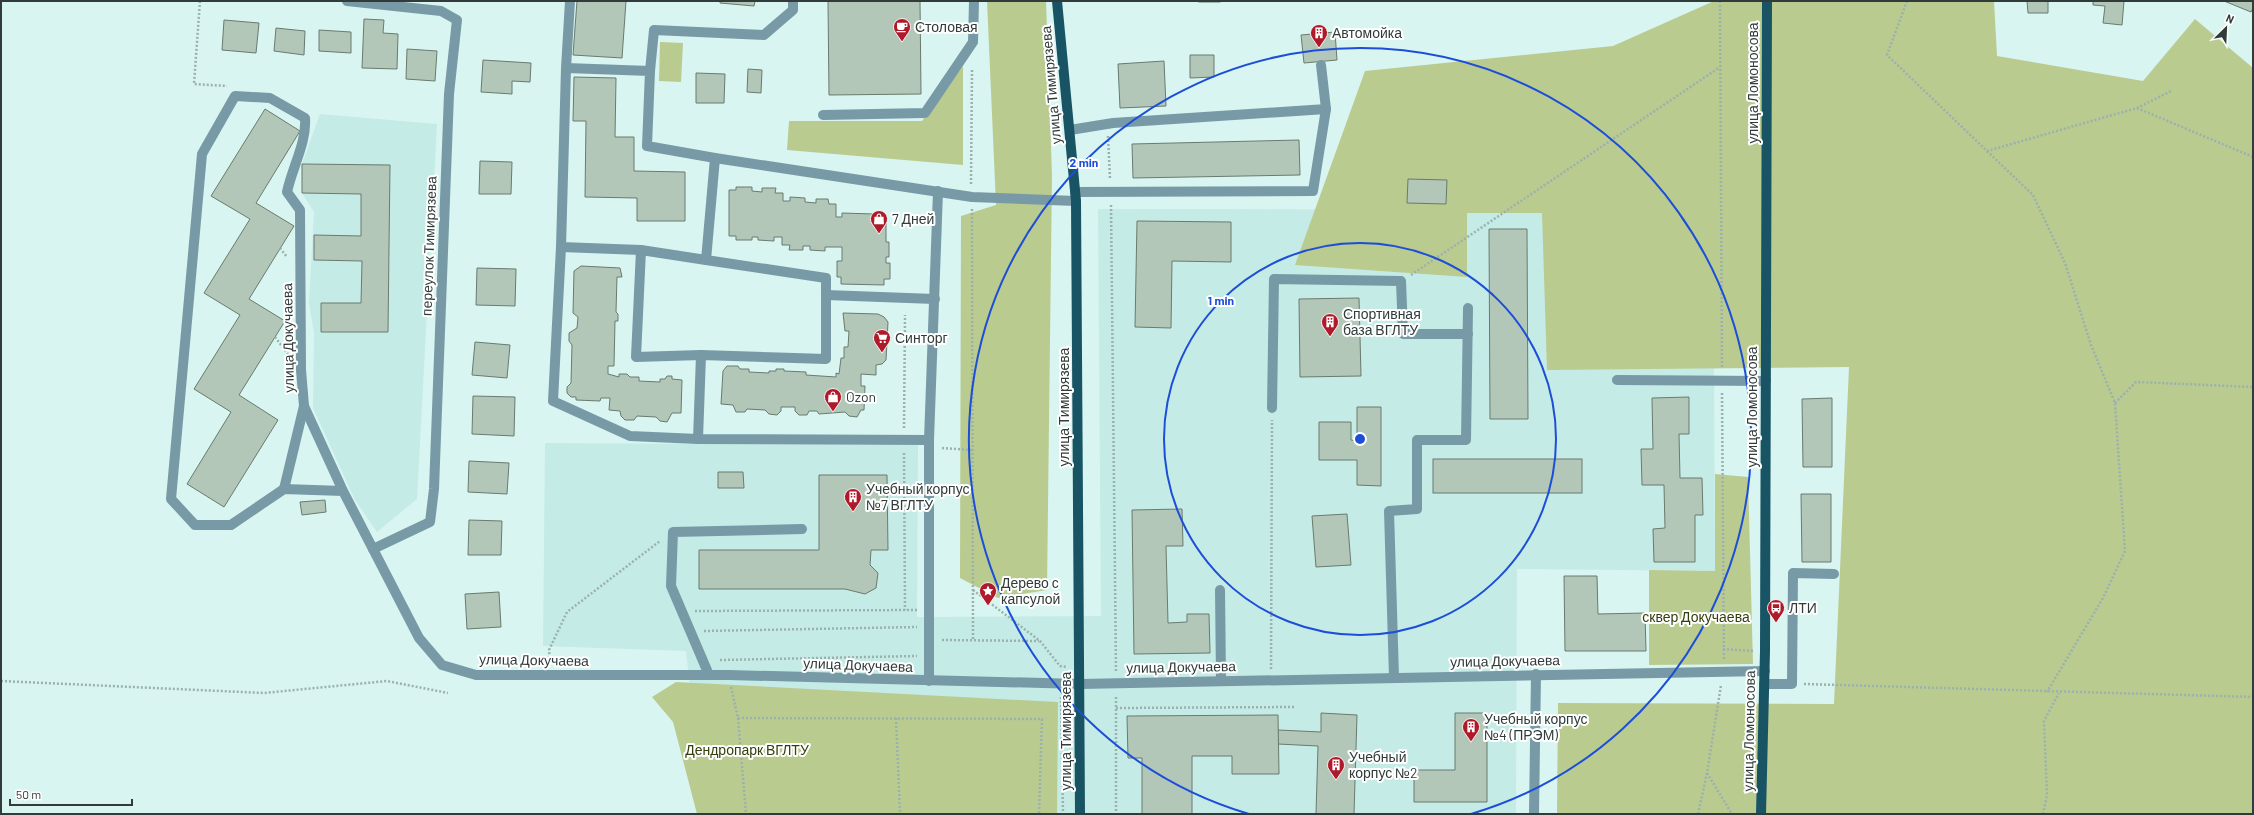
<svg xmlns="http://www.w3.org/2000/svg" width="2254" height="815" viewBox="0 0 2254 815" font-family="Barlow,sans-serif">
	<style>
		.built { fill: #c5ebe6 }
		.green { fill: #bacb90 }
		.building { fill: #b3c7b9; stroke: #687b6e }
		.lines { fill: none; stroke-linecap: round; stroke-linejoin: round }
		.path { stroke: #9ab1ae; stroke-width: 2.5; stroke-dasharray: 2 2; stroke-linecap: butt }
		.minor { stroke: #779aa6; stroke-width: 10 }
		.major { stroke: #195464; stroke-width: 10 }
		.ring { fill: none; stroke: #1d4ed8; stroke-width: 2 }
		.labels { text-anchor: middle; stroke-width: 4; stroke-linejoin: round; paint-order: stroke }
		.poi-label { font-size: 14px; fill: #303b3a; stroke: #fff; text-anchor: start }
		.street-label { font-size: 14px; fill: #303b3a; stroke: #fff }
		.park-label { font-size: 14px; fill: #34400c; stroke: #fff }
		.centre { fill: #1d4ed8; stroke: #fff; stroke-width: 2 }
		.ring-label { font-size: 12px; text-anchor: middle; font-weight: bold; fill: #1d4ed8; stroke: #fff; stroke-width: 4; stroke-linejoin: round; paint-order: stroke }
	</style>
	<rect width="100%" height="100%" fill="#d8f5f1"/>
	<!-- built -->
	<g class="built">
		<path d="M320,114L437,124L417,499L377,532L355,500L313,408L314,333L309,303L314,212L302,193V164Z"/>
		<path d="M1098,209L1616,210L1714,365L1715,571L1517,569L1516,814H704L686,651L543,646L545,443L918,445L917,617L1101,616Z"/>
	</g>
	<!-- green -->
	<g class="green">
		<path d="M987,1H1046L1052,175L1047,590L998,598L960,578L961,216L996,205Z"/>
		<path d="M1714,1H1994L1997,56L2143,81L2195,19L2253,68V814H1557L1558,703L1834,704L1849,367L1547,370L1542,213H1467V277L1295,265L1365,71L1613,46Z"/>
		<path d="M660,42L683,43L681,82L659,81Z"/>
		<path d="M963,66V165L787,150L789,121H922Z"/>
		<path d="M1715,474L1748,477L1753,664L1649,665V570L1715,571Z"/>
		<path d="M676,682L1058,702L1057,814H697L673,722L652,697Z"/>
	</g>
	<!-- building -->
	<g class="building">
		<path d="M577,1H626L622,58L573,55Z"/>
		<path d="M720,1H755L754,6L720,3Z"/>
		<path d="M828,1H920L921,94L829,95Z"/>
		<rect x="1199" y="1" width="21" height="1"/>
		<path d="M2027,1H2048V13H2028Z"/>
		<path d="M2093,1H2124L2122,25L2103,23L2105,6L2093,5Z"/>
		<path d="M2224,1H2253V8L2251,12Z"/>
		<path d="M364,19L384,20L383,33L398,34L397,69L362,68Z"/>
		<path d="M224,20L259,23L256,53L222,50Z"/>
		<path d="M276,28L305,31L304,55L274,51Z"/>
		<path d="M319,30L351,32V53L319,51Z"/>
		<path d="M1335,32L1337,60L1304,63L1301,35Z"/>
		<path d="M407,49L437,51L435,81L406,79Z"/>
		<path d="M1190,55H1214V77L1190,78Z"/>
		<path d="M483,60L531,63L530,82L512,81V94L481,92Z"/>
		<path d="M1164,61L1166,106L1120,108L1118,64Z"/>
		<path d="M748,69L762,70L761,93L747,92Z"/>
		<path d="M696,73L725,74L724,103H696Z"/>
		<path d="M574,77L616,78L615,137H634V171L685,172V221H637V198L585,197L586,121H573Z"/>
		<path d="M265,109L300,131L256,203L294,226L249,299L285,321L239,395L278,420L224,507L187,484L231,412L194,389L240,315L204,293L250,219L211,196Z"/>
		<path d="M1299,140L1300,175L1133,178L1132,144Z"/>
		<path d="M480,161L512,162L511,194H479Z"/>
		<path d="M302,164L390,165L388,332H321V303H361L362,261L314,260V235L361,236V194L302,193Z"/>
		<path d="M1408,179L1447,180L1446,204L1407,203Z"/>
		<path d="M736,187H752V191L762,192V188H776L775,193H783V201H790V197L805,198V202L816,203V199H828L829,204H836V217H842V213L874,214V219H886V242H889V257H886V263H890V279H884V285L841,284V277H837V261H842V247H825V251L810,250V246H803V250H789L790,245H782V237H774V241L758,240V237H752V240H736V236H729V190H736Z"/>
		<path d="M1137,221L1231,222V262L1172,261L1171,328L1135,327Z"/>
		<path d="M1489,229H1527L1528,419H1490Z"/>
		<path d="M581,266L620,268L622,277H617L616,312L618,314V321H615L614,366H608V374L619,377V374H627L630,377H639V381L660,382V379H665L667,376H672V379L682,380L681,413H672L667,422L660,421L656,417L637,416L634,420H625L621,416L620,411L609,410L610,398H601L600,401L576,400V397H571L567,393V387L571,383L572,345L569,341V333L577,328L578,317L573,313L574,271Z"/>
		<path d="M477,268L516,269L515,306L476,305Z"/>
		<path d="M1359,298L1361,376L1300,377L1299,299Z"/>
		<path d="M843,313L878,314L884,317L888,322L886,360L882,364L876,365V375L861,374V386H865L864,410H861L857,417L849,416L845,412L819,414L817,411H809L807,415H799L795,411V407H781V411L777,415L769,414L765,410L747,409L745,412H736L733,405L721,404L723,371L727,366H738L740,369H749V372L769,373V371H776V369H784V371L806,372V375L836,377V373L839,374L841,358H844V347H848L849,331H845Z"/>
		<path d="M475,342L510,345L507,378L472,375Z"/>
		<path d="M473,396L515,397L514,436L472,434Z"/>
		<path d="M1689,397V434H1679L1680,478H1702L1703,515H1695V562H1654L1653,529L1665,528L1664,485H1642L1641,449H1653L1652,398Z"/>
		<path d="M1832,398V467H1803L1802,399Z"/>
		<path d="M1357,407H1381V486L1357,485V460H1319V422H1351V440L1357,441Z"/>
		<rect x="1433" y="459" width="149" height="34"/>
		<path d="M469,461L509,463L507,494L468,492Z"/>
		<path d="M718,472H743L744,488H718Z"/>
		<path d="M819,475H887L888,550H871L870,565L878,573L876,588L865,594L845,589H699V550H819Z"/>
		<path d="M1801,494H1831V562H1802Z"/>
		<path d="M325,500L326,512L302,515L300,502Z"/>
		<path d="M1182,509L1183,546H1166L1168,623L1187,622V614H1209L1210,653L1134,654L1132,510Z"/>
		<path d="M1347,514L1351,565L1316,567L1312,516Z"/>
		<path d="M469,520L502,521L501,555H468Z"/>
		<path d="M1564,576H1597L1598,614L1645,613L1646,651H1565Z"/>
		<path d="M499,592L501,627L467,629L465,594Z"/>
		<path d="M1321,713L1357,715L1354,814H1316L1318,746L1278,744V730L1321,732Z"/>
		<path d="M1455,713H1487V802H1414V770H1455Z"/>
		<path d="M1278,715L1279,774H1232V756H1192V814H1142V758H1128L1127,716Z"/>
	</g>
	<g class="lines">
		<!-- path -->
		<g class="path">
			<path d="M200,1L194,84L227,86"/>
			<path d="M1720,1L1722,368"/>
			<path d="M1907,1L1887,55L1987,151L2137,108L2171,91"/>
			<path d="M2137,108L2253,157"/>
			<path d="M1108,136L1110,179"/>
			<path d="M1987,151L2033,195L2065,263L2091,345L2115,403L2125,551L2103,598L2047,692"/>
			<path d="M971,184L972,69"/>
			<path d="M1111,205L1116,672"/>
			<path d="M972,209L973,640"/>
			<path d="M280,248L287,257"/>
			<path d="M1411,275L1720,67"/>
			<path d="M275,337L288,354"/>
			<path d="M1722,393L1724,660"/>
			<path d="M2115,403L2136,382L2253,387"/>
			<path d="M904,428L905,315"/>
			<path d="M942,448L973,450"/>
			<path d="M904,453L905,610"/>
			<path d="M973,590L1040,641L1060,666L1067,667"/>
			<path d="M695,611L917,610"/>
			<path d="M704,631L917,627"/>
			<path d="M942,640L1039,641"/>
			<path d="M1723,649L1753,651"/>
			<path d="M720,660L917,656"/>
			<path d="M550,662L549,650L567,612L660,541"/>
			<path d="M1271,669L1272,420"/>
			<path d="M1,681L264,693L387,681L448,693"/>
			<path d="M1804,684L2253,697"/>
			<path d="M731,687L738,718L746,814"/>
			<path d="M1061,697L1063,814"/>
			<path d="M1116,697V814"/>
			<path d="M1116,708L1295,707"/>
			<path d="M738,718L1042,719L1039,814"/>
			<path d="M896,718L900,814"/>
			<path d="M1707,773L1732,814"/>
			<path d="M1698,814L1707,773L1721,685"/>
			<path d="M2043,814L2047,795L2044,721L2059,693"/>
		</g>
		<!-- minor -->
		<g class="minor">
			<path d="M347,1L441,11L457,20L449,94L434,489L430,522L373,549"/>
			<path d="M570,1L566,68L561,247L641,250L706,260"/>
			<path d="M566,68L650,71L647,146L715,158L972,197L1076,201"/>
			<path d="M650,71L654,30L764,35L793,10V1"/>
			<path d="M823,115L925,113L973,42L974,1"/>
			<path d="M1070,130L1113,123L1326,109L1321,65"/>
			<path d="M715,158L706,260L826,278V359L701,355L698,439L929,440"/>
			<path d="M1075,192L1313,191L1326,109"/>
			<path d="M561,247L553,401L630,436L698,439"/>
			<path d="M641,250L636,357L701,355"/>
			<path d="M826,295L935,299"/>
			<path d="M1617,380L1766,381"/>
			<path d="M1272,408L1274,279L1401,281L1403,334H1468"/>
			<path d="M284,489L304,406"/>
			<path d="M343,491L284,489L231,525H195L171,499L202,154L235,96L270,98L305,118C307,142 292,168 287,192L300,210L301,370L304,406L343,491L419,638L442,665L476,675H729L1080,684L1765,671"/>
			<path d="M1220,590L1221,680"/>
			<path d="M709,675L671,586L673,532L802,529"/>
			<path d="M1394,677L1389,511L1417,509V440H1466L1468,308"/>
			<path d="M929,681V440L938,191"/>
			<path d="M1764,684H1792L1793,573L1834,574"/>
			<path d="M1534,814L1536,674"/>
		</g>
		<!-- major -->
		<g class="major">
			<path d="M1057,1L1076,201L1080,814"/>
			<path d="M1761,814L1765,651L1767,1"/>
		</g>
	</g>
	<!-- distance rings -->
	<g class="ring">
		<circle cx="1360" cy="439" r="196"/>
		<path d="M1249 814A391 391 0 1 1 1471 814"/>
	</g>
	<!-- icons -->
	<defs>
		<symbol id="cafe-pin" viewBox="-11 -11 22 30"><path d="M0 17L-7.5 6A9.5 9.5 0 1 1 7.5 6Z" fill="#ae1a29" stroke="#fff"/><path d="M-5.5-4.5H6V0H3Q3 3.5 0 3.5H-2.5Q-5.5 3.5-5.5 0ZM3-3.2v2h1.7v-2ZM-6 4.5H4V6H-6Z" fill="#fff"/></symbol>
		<symbol id="building-pin" viewBox="-11 -11 22 30"><path d="M0 17L-7.5 6A9.5 9.5 0 1 1 7.5 6Z" fill="#ae1a29" stroke="#fff"/><path d="M-4-6H4V6H1V3H-1V6H-4ZM-2.5-4.3h1.7v1.8h-1.7ZM.8-4.3h1.7v1.8H.8ZM-2.5-1h1.7V.8h-1.7ZM.8-1h1.7V.8H.8Z" fill="#fff"/></symbol>
		<symbol id="shop-pin" viewBox="-11 -11 22 30"><path d="M0 17L-7.5 6A9.5 9.5 0 1 1 7.5 6Z" fill="#ae1a29" stroke="#fff"/><path d="M-5-2.5h2.3a2.7 3.5 0 0 1 5.4 0H5L5.5 6h-11ZM-1.5-2.5h3a1.5 2.3 0 0 0-3 0Z" fill="#fff"/></symbol>
		<symbol id="supermarket-pin" viewBox="-11 -11 22 30"><path d="M0 17L-7.5 6A9.5 9.5 0 1 1 7.5 6Z" fill="#ae1a29" stroke="#fff"/><path d="M-6-5.5h2.5l.6 2H6L4.5 2H-2.5L-4.4-4H-6ZM-1.5 3.2a1.3 1.3 0 1 0 .1 0ZM3 3.2a1.3 1.3 0 1 0 .1 0Z" fill="#fff"/></symbol>
		<symbol id="sight-pin" viewBox="-11 -11 22 30"><path d="M0 17L-7.5 6A9.5 9.5 0 1 1 7.5 6Z" fill="#ae1a29" stroke="#fff"/><path d="M0-6L1.8-2.2L6-1.7L2.9 1.2L3.7 5.4L0 3.3L-3.7 5.4L-2.9 1.2L-6-1.7L-1.8-2.2Z" fill="#fff"/></symbol>
		<symbol id="bus-pin" viewBox="-11 -11 22 30"><path d="M0 17L-7.5 6A9.5 9.5 0 1 1 7.5 6Z" fill="#ae1a29" stroke="#fff"/><path d="M-5-6H5V4H4V6H2V4H-2V6H-4V4H-5ZM-3.5-4V0h7V-4ZM-3.5 1.2v1.5H-2V1.2ZM2 1.2v1.5H3.5V1.2Z" fill="#fff"/></symbol>
	</defs>
	<g fill-rule="evenodd">
		<use href="#cafe-pin" x="892" y="17" width="20" height="27"/>
		<use href="#building-pin" x="1309" y="23" width="20" height="27"/>
		<use href="#shop-pin" x="869" y="209" width="20" height="27"/>
		<use href="#building-pin" x="1320" y="312" width="20" height="27"/>
		<use href="#supermarket-pin" x="872" y="328" width="20" height="27"/>
		<use href="#shop-pin" x="823" y="387" width="20" height="27"/>
		<use href="#building-pin" x="843" y="487" width="20" height="27"/>
		<use href="#sight-pin" x="978" y="581" width="20" height="27"/>
		<use href="#bus-pin" x="1766" y="598" width="20" height="27"/>
		<use href="#building-pin" x="1461" y="717" width="20" height="27"/>
		<use href="#building-pin" x="1326" y="755" width="20" height="27"/>
	</g>
	<g class="labels">
		<!-- poi labels -->
		<g class="poi-label">
			<text x="915" y="32">Столовая</text>
			<text x="1332" y="38">Автомойка</text>
			<text x="892" y="224">7 Дней</text>
			<text x="1343" y="319">Спортивная<tspan x="1343" dy="16">база ВГЛТУ</tspan></text>
			<text x="895" y="343">Синторг</text>
			<text x="846" y="402">Ozon</text>
			<text x="866" y="494">Учебный корпус<tspan x="866" dy="16">№7 ВГЛТУ</tspan></text>
			<text x="1001" y="588">Дерево с<tspan x="1001" dy="16">капсулой</tspan></text>
			<text x="1789" y="613">ЛТИ</text>
			<text x="1484" y="724">Учебный корпус<tspan x="1484" dy="16">№4 (ПРЭМ)</tspan></text>
			<text x="1349" y="762">Учебный<tspan x="1349" dy="16">корпус №2</tspan></text>
		</g>
		<!-- street labels -->
		<g class="street-label">
			<text transform="translate(1753 83) rotate(-90)" y="5">улица Ломоносова</text>
			<text transform="translate(1051 85) rotate(-95)" y="5">улица Тимирязева</text>
			<text transform="translate(429 246) rotate(-88)" y="5">переулок Тимирязева</text>
			<text transform="translate(288 338) rotate(-91)" y="5">улица Докучаева</text>
			<text transform="translate(1064 407) rotate(-90)" y="5">улица Тимирязева</text>
			<text transform="translate(1752 407) rotate(-90)" y="5">улица Ломоносова</text>
			<text transform="translate(534 660) rotate(1)" y="5">улица Докучаева</text>
			<text transform="translate(1505 661) rotate(-1)" y="5">улица Докучаева</text>
			<text transform="translate(858 665) rotate(2)" y="5">улица Докучаева</text>
			<text transform="translate(1181 667) rotate(-1)" y="5">улица Докучаева</text>
			<text transform="translate(1066 731) rotate(-90)" y="5">улица Тимирязева</text>
			<text transform="translate(1749 731) rotate(-89)" y="5">улица Ломоносова</text>
		</g>
		<!-- park labels -->
		<g class="park-label">
			<text x="1696" y="622">сквер Докучаева</text>
			<text x="747" y="755">Дендропарк ВГЛТУ</text>
		</g>
	</g>
	<circle cx="1360" cy="439" r="6" class="centre"/>
	<g class="ring-label">
		<text x="1084" y="167">2 min</text>
		<text x="1221" y="305">1 min</text>
	</g>
	<!-- border -->
	<rect width="2254" height="815" fill="none" stroke="#303b3a" stroke-width="4"/>
	<!-- north arrow -->
	<g transform="translate(2226 28) rotate(24)" stroke="#ffffff" stroke-width="3" paint-order="stroke">
	<path d="M0-3L7 15L0 10L-7 15Z" fill="#303b3a"/>
	<text y="-6" font-size="11" font-weight="bold" text-anchor="middle" fill="#303b3a">N</text>
	</g>
	<!-- scale -->
	<path d="M10 799v6h122v-6" fill="none" stroke="#303b3a" stroke-width="2"/>
	<text x="16" y="799" font-size="12" fill="#303b3a" stroke="#ffffff" stroke-width="3" paint-order="stroke">50 m</text>
</svg>
